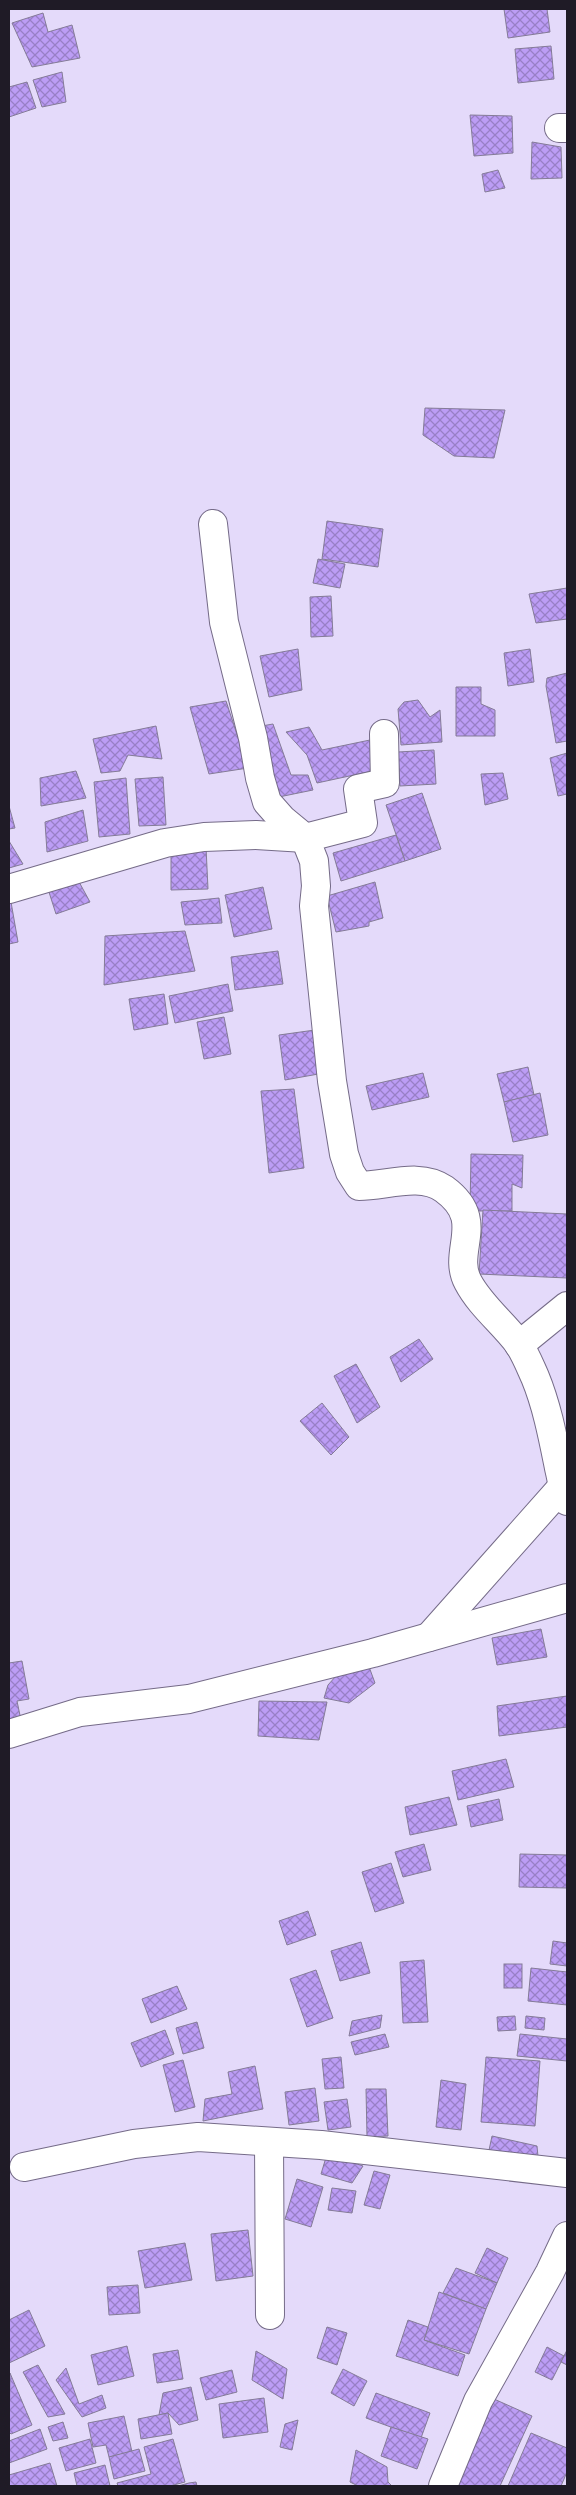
<svg xmlns="http://www.w3.org/2000/svg" width="576" height="2495" viewBox="0 0 576 2495" font-family="'PT Sans',sans-serif">
	<style>
		.building { fill: url(#building-cross-hatch); stroke: #847b97 }
		.lines { fill: none; stroke-linecap: round; stroke-linejoin: round }
		.street-casing { stroke: #756b88; stroke-width: 30 }
		.primary-casing { stroke: #756b88; stroke-width: 30 }
		.street { stroke: #fff; stroke-width: 28 }
		.primary { stroke: #fff; stroke-width: 28 }
	</style>
	<defs>
		<pattern id="building-cross-hatch" width="8" height="8" patternUnits="userSpaceOnUse" patternTransform="scale(1.25)"><rect width="8" height="8" fill="#bc9df5"/><path d="M0 0l8 8M0 8l8-8" fill="none" stroke="#987fc6"/></pattern>
	</defs>
	<rect width="100%" height="100%" fill="#e4dafa"/>
	<!-- building -->
	<g class="building">
		<path d="M504,9H547L550,32L508,38Z"/>
		<path d="M43,13L48,32L72,25L80,58L32,67L12,23Z"/>
		<path d="M551,46L554,79L518,83L515,49Z"/>
		<path d="M62,72L66,102L42,107L33,80Z"/>
		<path d="M27,82L36,108L9,117V87Z"/>
		<path d="M470,115L512,116L513,153L474,156Z"/>
		<path d="M532,142L561,147L562,178L531,179Z"/>
		<path d="M498,170L505,188L485,192L482,174Z"/>
		<path d="M425,408L505,410L494,458L454,456L423,435Z"/>
		<path d="M327,521L383,529L378,567L322,559Z"/>
		<path d="M318,559L345,564L340,588L313,583Z"/>
		<path d="M567,588V619L536,623L529,594Z"/>
		<path d="M331,596L333,636L311,637L310,597Z"/>
		<path d="M298,649L302,690L269,697L260,656Z"/>
		<path d="M530,649L534,682L508,686L504,653Z"/>
		<path d="M567,673V741L556,743L546,686L547,678Z"/>
		<path d="M456,687H481V704L495,710V736H456Z"/>
		<path d="M418,700L430,717L440,710L442,742L401,745L398,709L404,702Z"/>
		<path d="M226,701L248,768L209,774L190,707Z"/>
		<path d="M273,724L291,775H308L313,790L269,799L256,727Z"/>
		<path d="M156,726L162,759L128,755L120,771L101,773L93,739Z"/>
		<path d="M309,727L322,750L370,740L377,770L317,783L307,755L286,732Z"/>
		<path d="M434,750L436,784L400,786L398,752Z"/>
		<path d="M567,753V794L558,796L550,758Z"/>
		<path d="M76,771L86,798L41,806L40,778Z"/>
		<path d="M503,773L508,799L485,805L481,774Z"/>
		<path d="M163,777L166,825L139,826L135,779Z"/>
		<path d="M126,778L130,834L99,837L94,782Z"/>
		<path d="M422,793L441,849L405,861L386,805Z"/>
		<path d="M9,806L15,828L9,829Z"/>
		<path d="M83,810L88,841L47,852L45,822Z"/>
		<path d="M396,835L405,861L341,881L333,853Z"/>
		<path d="M9,841L23,864L9,868Z"/>
		<path d="M206,847L208,889L171,890V850Z"/>
		<path d="M78,880L90,902L56,914L48,889Z"/>
		<path d="M375,882L383,918L369,922V926L336,932L327,896Z"/>
		<path d="M263,887L272,929L234,937L225,895Z"/>
		<path d="M219,898L222,923L185,925L181,902Z"/>
		<path d="M11,902L18,942L9,944V903Z"/>
		<path d="M185,931L195,971L104,985L105,936Z"/>
		<path d="M278,951L283,984L235,990L231,957Z"/>
		<path d="M228,984L233,1011L175,1023L169,996Z"/>
		<path d="M164,994L168,1024L134,1030L129,999Z"/>
		<path d="M224,1017L231,1054L204,1059L197,1022Z"/>
		<path d="M315,1030L324,1073L285,1080L279,1035Z"/>
		<path d="M528,1067L534,1095L504,1102L497,1074Z"/>
		<path d="M423,1073L429,1097L372,1110L366,1086Z"/>
		<path d="M294,1089L304,1168L269,1173L261,1091Z"/>
		<path d="M540,1093L548,1135L513,1142L504,1102Z"/>
		<path d="M471,1154L523,1155L522,1188L512,1184V1211H470Z"/>
		<path d="M483,1210L567,1214V1278L479,1274Z"/>
		<path d="M419,1339L433,1359L401,1382L390,1357Z"/>
		<path d="M356,1364L380,1407L357,1423L334,1376Z"/>
		<path d="M322,1403L349,1437L331,1455L300,1421Z"/>
		<path d="M541,1629L547,1657L497,1665L492,1638Z"/>
		<path d="M22,1661L29,1699L17,1701L22,1725L9,1727V1663Z"/>
		<path d="M368,1664L375,1683L349,1703L324,1698L328,1685L344,1667Z"/>
		<path d="M567,1696V1727L499,1736L497,1706Z"/>
		<path d="M259,1701L327,1702L319,1740L258,1736Z"/>
		<path d="M506,1759L514,1787L458,1800L452,1771Z"/>
		<path d="M449,1797L457,1825L410,1835L405,1807Z"/>
		<path d="M499,1799L503,1820L471,1827L467,1806Z"/>
		<path d="M424,1844L431,1870L403,1877L395,1852Z"/>
		<path d="M520,1854L567,1855V1888L519,1887Z"/>
		<path d="M391,1863L404,1903L375,1912L362,1872Z"/>
		<path d="M308,1911L316,1935L287,1945L279,1921Z"/>
		<path d="M553,1941L567,1943V1966L550,1964Z"/>
		<path d="M361,1942L370,1973L340,1981L331,1951Z"/>
		<path d="M424,1960L428,2022L403,2023L400,1962Z"/>
		<rect x="504" y="1964" width="18" height="24"/>
		<path d="M531,1968L567,1972V2005L528,2001Z"/>
		<path d="M316,1970L333,2018L307,2027L290,1979Z"/>
		<path d="M177,1986L187,2009L151,2023L142,1999Z"/>
		<path d="M382,2015L380,2028L349,2036L352,2021Z"/>
		<path d="M515,2016L516,2030L498,2031L497,2017Z"/>
		<path d="M526,2016L545,2018L544,2030L525,2028Z"/>
		<path d="M197,2022L204,2048L183,2054L176,2028Z"/>
		<path d="M165,2030L174,2054L141,2067L131,2043Z"/>
		<path d="M385,2034L389,2047L355,2055L351,2042Z"/>
		<path d="M520,2034L567,2039V2061L517,2056Z"/>
		<path d="M341,2057L344,2088L325,2089L322,2059Z"/>
		<path d="M486,2057L540,2061L535,2126L481,2122Z"/>
		<path d="M183,2060L195,2107L175,2112L163,2065Z"/>
		<path d="M255,2066L263,2109L203,2121L205,2099L232,2094L228,2072Z"/>
		<path d="M441,2080L466,2084L461,2130L436,2127Z"/>
		<path d="M315,2088L319,2121L289,2125L285,2092Z"/>
		<path d="M366,2089H386L388,2136L367,2137Z"/>
		<path d="M347,2099L351,2127L328,2130L324,2102Z"/>
		<path d="M492,2136L537,2146L539,2167L488,2155Z"/>
		<path d="M327,2154L363,2166L352,2183L321,2174Z"/>
		<path d="M374,2171L390,2175L380,2209L364,2205Z"/>
		<path d="M297,2179L323,2187L311,2227L285,2219Z"/>
		<path d="M332,2188L356,2191L352,2213L328,2210Z"/>
		<path d="M248,2230L253,2276L216,2281L211,2234Z"/>
		<path d="M185,2243L192,2280L145,2288L138,2251Z"/>
		<path d="M487,2248L508,2258L497,2283L475,2273Z"/>
		<path d="M456,2268L497,2283L486,2309L443,2293Z"/>
		<path d="M138,2285L140,2313L109,2315L107,2287Z"/>
		<path d="M439,2292L486,2309L469,2354L424,2340Z"/>
		<path d="M29,2310L45,2346L9,2363V2320Z"/>
		<path d="M408,2320L428,2327L424,2340L465,2355L458,2376L396,2356Z"/>
		<path d="M327,2327L347,2333L337,2365L317,2358Z"/>
		<path d="M127,2346L134,2376L98,2385L91,2355Z"/>
		<path d="M547,2347L564,2356L552,2380L535,2372Z"/>
		<path d="M178,2350L183,2379L157,2383L153,2354Z"/>
		<path d="M567,2350V2365L561,2362Z"/>
		<path d="M256,2351L287,2369L283,2399L252,2380Z"/>
		<path d="M38,2365L65,2414L48,2417L23,2372Z"/>
		<path d="M66,2368L79,2404L102,2395L106,2408L82,2417L56,2380Z"/>
		<path d="M343,2369L367,2381L354,2406L331,2393Z"/>
		<path d="M232,2370L237,2392L206,2400L200,2378Z"/>
		<path d="M10,2373L32,2425L11,2434L9,2432Z"/>
		<path d="M191,2387L198,2420L179,2425L168,2413L159,2415L163,2393Z"/>
		<path d="M376,2393L430,2413L421,2438L366,2418Z"/>
		<path d="M264,2398L268,2432L223,2438L219,2404Z"/>
		<path d="M494,2399L532,2416L500,2486H456Z"/>
		<path d="M168,2413L172,2434L141,2439L138,2419Z"/>
		<path d="M124,2416L132,2452L109,2457L106,2445L93,2447L88,2423Z"/>
		<path d="M298,2420L292,2450L280,2447L285,2424Z"/>
		<path d="M63,2422L68,2438L53,2441L48,2427Z"/>
		<path d="M391,2427L428,2439L417,2469L381,2456Z"/>
		<path d="M40,2429L47,2449L9,2463V2441Z"/>
		<path d="M531,2433L567,2448V2472L561,2486H508Z"/>
		<path d="M90,2439L96,2463L66,2471L59,2448Z"/>
		<path d="M173,2439L185,2482L170,2486H118L117,2483L151,2474L144,2447Z"/>
		<path d="M139,2449L145,2471L114,2479L109,2457Z"/>
		<path d="M356,2450L387,2467L388,2482L392,2486H358L350,2482Z"/>
		<path d="M50,2463L57,2486H9V2475Z"/>
		<path d="M105,2465L110,2486H77L74,2473Z"/>
		<path d="M196,2482L197,2486H178L189,2483Z"/>
	</g>
	<g class="lines">
		<defs>
			<g id="street">
				<path d="M559,128H567"/>
				<path d="M213,524L224,622L253,738L260,778L267,802L282,819L305,838L314,861L316,886L314,906L332,1081L344,1154L350,1172L359,1186C386,1186 420,1172 444,1189C488,1221 451,1250 468,1282C480,1305 502,1322 518,1343C525,1353 530,1366 535,1377C547,1406 553,1438 559,1468C562,1480 563,1491 567,1501"/>
				<path d="M9,889L165,843L204,837L256,835L305,838L363,823L358,789L385,783L384,734"/>
				<path d="M519,1345L567,1306"/>
				<path d="M429,1637L563,1486"/>
				<path d="M9,1734L80,1712L189,1699L373,1653L567,1598"/>
				<path d="M269,2142L270,2315"/>
				<path d="M24,2167L134,2144L198,2137L321,2145L567,2173"/>
			</g>
			<path id="primary" d="M443,2486L478,2401L550,2272L567,2236"/>
		</defs>
		<!-- street casing -->
		<use href="#street" class="street-casing"/>
		<!-- primary casing -->
		<use href="#primary" class="primary-casing"/>
		<!-- street -->
		<use href="#street" class="street"/>
		<!-- primary -->
		<use href="#primary" class="primary"/>
	</g>
	<!-- border -->
	<rect width="576" height="2495" fill="none" stroke="#1f1b26" stroke-width="20"/>
</svg>
